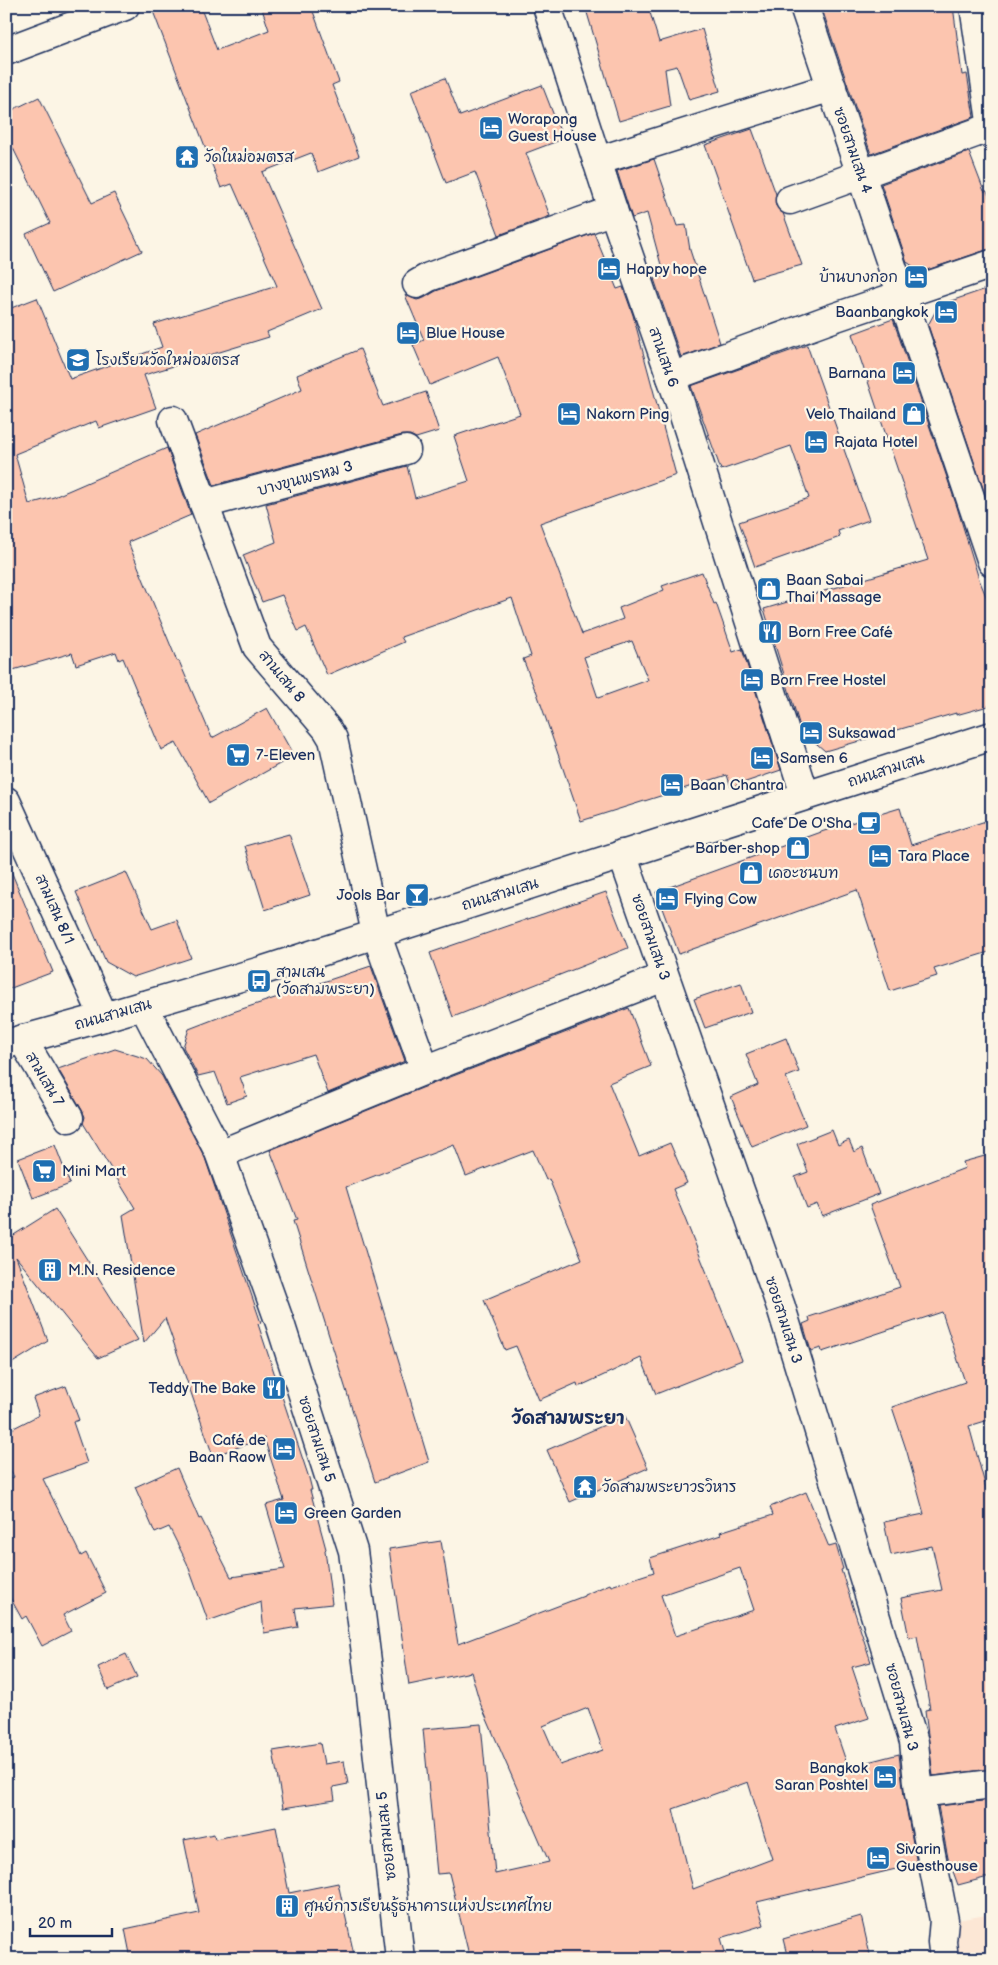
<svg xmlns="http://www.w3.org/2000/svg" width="998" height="1965" viewBox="0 0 998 1965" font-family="'Balsamiq Sans','Playpen Sans Thai',sans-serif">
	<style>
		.built { fill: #fce7d5 }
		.building { fill: #fcc5af; stroke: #1b2f5e; fill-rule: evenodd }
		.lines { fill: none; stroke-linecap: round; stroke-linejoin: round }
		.minor-casing { stroke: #1b2f5e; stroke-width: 31 }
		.major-casing { stroke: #1b2f5e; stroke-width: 31 }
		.minor { stroke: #fcf5e5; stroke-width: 28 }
		.major { stroke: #fcf5e5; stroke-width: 28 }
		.labels { text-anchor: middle; stroke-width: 4.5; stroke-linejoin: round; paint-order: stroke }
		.poi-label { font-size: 15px; fill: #1b2f5e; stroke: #fcf5e5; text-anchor: start }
		.street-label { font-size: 15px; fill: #1b2f5e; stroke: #fcf5e5 }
		.quarter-label { font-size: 18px; font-weight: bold; fill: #1b2f5e; stroke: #fcf5e5 }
	</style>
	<rect width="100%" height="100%" fill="#fcf5e5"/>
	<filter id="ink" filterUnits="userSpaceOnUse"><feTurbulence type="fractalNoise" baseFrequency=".02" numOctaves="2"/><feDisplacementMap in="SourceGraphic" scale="10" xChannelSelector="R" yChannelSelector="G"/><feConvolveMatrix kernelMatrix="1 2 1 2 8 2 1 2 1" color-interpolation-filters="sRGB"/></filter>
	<g filter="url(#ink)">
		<!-- built -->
		<path class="built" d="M992,1914V1959H960L952,1921Z"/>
		<!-- building -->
		<g class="building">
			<path d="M151,6H200L217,50L269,30L261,6H311L339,82L332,85L359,156L318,172L311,153L262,172L322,309L267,332L269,337L144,375L156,408L99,428L96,421L15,454L29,504L54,497L167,448L191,515L128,542L177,661H179L212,738L267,708L294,756L209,803L176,743L161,750L123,658L119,660L116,652L76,665L72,653L6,672V310L37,298L70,379L162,347L154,324L277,286L232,184L221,188Z"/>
			<path d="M585,6H648L659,42L702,29L720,91L689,100L677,66L665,69L670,106L619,121Z"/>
			<path d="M821,6H953L962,75L967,74L974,117L871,154Z"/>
			<path d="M445,78L460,116L542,85L563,139L526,153L550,216L499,235L475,172L446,183L411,91Z"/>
			<path d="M39,97L92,203L114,193L142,251L53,292L26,234L50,223L6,134V113Z"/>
			<path d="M752,129L776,194V206L783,213L802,265L752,279L705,145Z"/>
			<path d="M969,152L984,191H987L992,206V248L921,272L907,262L881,184Z"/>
			<path d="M654,159L677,226L686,225L690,250L720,343L681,357L654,279L664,276L647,213L632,218L617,171Z"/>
			<path d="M594,233L617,289L623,287L633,315L676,475L540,523L582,634L623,619L619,608L664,590L662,586L702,572L714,604L716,603L733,652L742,649L781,770L731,787L727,775L581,821L536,690H535L523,659L531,656L512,598L401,637L404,642L327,675L306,627L298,631L282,595L262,602L243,555L276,542L266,504L407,466L415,498L469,481L454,436L520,414L498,357L430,385L413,345L424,340L405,295L417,300L424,298L436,291ZM632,641L648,680L598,698L584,657Z"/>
			<path d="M992,287V495L986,497L928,325L939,305Z"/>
			<path d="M893,319L957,507L979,579L992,611V705L956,715V713L825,751L801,730L764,609L928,560L852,334Z"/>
			<path d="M807,345L869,520L838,531L840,537L755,567L739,522L809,498L791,446L721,470L691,386Z"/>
			<path d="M360,349L383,406L426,392L439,431L416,438L410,435H402L214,485L195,435L302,389L297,375Z"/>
			<path d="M900,808L911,845L992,819V951L934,969L937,976L890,991L857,890L679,954L656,892L824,831Z"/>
			<path d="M289,834L310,895L265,910L245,846Z"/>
			<path d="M6,859L53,972L6,990Z"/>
			<path d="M126,872L152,929L177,920L191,958L133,977L106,962L76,892Z"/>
			<path d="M606,892L628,948L453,1017L430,953Z"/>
			<path d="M371,966L405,1061L328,1093L313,1054L240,1077L247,1096L227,1103L215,1072L198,1076L183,1047L189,1029L233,1012Z"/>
			<path d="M741,983L751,1012L705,1028L694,999Z"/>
			<path d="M629,1008L651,1066L609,1083L639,1156L670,1143L687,1183L673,1189L742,1360L656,1394L641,1358L578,1387L577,1383L539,1400L516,1346L505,1350L484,1300L582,1259L549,1179L546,1180L533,1150L466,1176L454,1145L346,1187L429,1462L375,1482L293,1221L297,1220L270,1150L422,1088Z"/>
			<path d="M786,1038L799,1072L786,1077L806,1125L752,1147L731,1097L758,1085L746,1054Z"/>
			<path d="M115,1049L147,1059L162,1076L205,1158L261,1323L258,1324L309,1478L312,1490H310L326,1549L325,1550L332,1604L295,1608L298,1627L264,1633L261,1602L208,1621L187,1563L169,1527L155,1533L135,1487L177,1468L199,1519L201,1518L231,1577L285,1569L266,1505L284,1500L264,1438L213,1456L165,1318L144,1343L123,1215L135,1208L83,1123L85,1117L82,1110L58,1069Z"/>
			<path d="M832,1130L838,1145L849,1140L854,1152L862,1148L879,1194L822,1216L817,1204L807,1208L795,1177L808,1172L797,1144Z"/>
			<path d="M55,1145L70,1184L33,1198L18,1159Z"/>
			<path d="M992,1154V1419L969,1426L989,1499L992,1498V1769L933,1776L925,1710L930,1709L917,1636L909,1638L901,1598L942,1590L932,1546L891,1555L884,1522L924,1514L907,1452L892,1407L965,1382L942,1312L822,1352L821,1348L811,1351L803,1324L810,1321L809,1317L900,1287L870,1205L965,1168L963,1162Z"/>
			<path d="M55,1209L138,1340L98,1358L16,1257L48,1341L6,1367V1236L9,1238Z"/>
			<path d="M66,1386L79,1420L73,1422L87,1463L43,1479L81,1556L86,1553L106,1593L63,1615L71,1631L42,1646L26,1616L22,1619L6,1590V1481L14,1477L6,1461V1432L39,1415L33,1398Z"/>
			<path d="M625,1416L648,1468L570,1502L547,1450Z"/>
			<path d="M806,1492L829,1547L836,1545L843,1569L841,1570L871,1662L852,1667L869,1718L835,1729L848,1767L899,1754L904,1796L917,1864L757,1902L764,1925L721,1938L727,1959H470L449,1873L437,1874L423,1729L481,1724L495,1874L549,1862L480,1703L471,1672L409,1685L389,1549L441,1541L458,1644L584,1596V1595L610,1584L611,1586L654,1572L650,1558L721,1535L720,1532L773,1515L770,1507ZM740,1568L754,1610L675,1636L661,1595ZM588,1708L603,1750L560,1765L543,1726ZM748,1782L772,1859L693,1889L673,1809Z"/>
			<path d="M126,1654L137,1677L108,1690L98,1667Z"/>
			<path d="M320,1743L324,1764L344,1761L348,1784L333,1787L335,1800L283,1808L273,1751Z"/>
			<path d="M992,1800V1876L958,1885L948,1858L938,1806Z"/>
			<path d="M276,1827L289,1893L338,1883L355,1959H131L125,1929L199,1913L184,1840L214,1834L215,1839Z"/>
			<path d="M861,1916L871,1959H788L783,1939Z"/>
		</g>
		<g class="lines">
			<defs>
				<g id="minor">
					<path d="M547,6L613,210L679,400L805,795"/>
					<path d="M804,6L992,562"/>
					<path d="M974,6L992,128"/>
					<path d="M6,51L125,6"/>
					<path d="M597,161L832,87"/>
					<path d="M790,200L992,127"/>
					<path d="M417,284L429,277L613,210"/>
					<path d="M671,377L833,318L992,264"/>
					<path d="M173,420L257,647L327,729L333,739L376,933L425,1070"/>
					<path d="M204,504L406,450"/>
					<path d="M6,801L104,1017"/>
					<path d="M622,854L781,1307L914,1742L919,1793L944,1920L942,1942L944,1959"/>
					<path d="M143,1005L219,1152L280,1323L353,1551L370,1685L400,1959"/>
					<path d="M22,1039L69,1118"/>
					<path d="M220,1154L425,1070L664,977"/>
					<path d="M919,1793L992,1784"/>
				</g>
				<path id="major" d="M6,1044L104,1017L261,971L992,736"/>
			</defs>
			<!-- minor casing -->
			<use href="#minor" class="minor-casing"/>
			<!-- major casing -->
			<use href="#major" class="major-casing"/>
			<!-- minor -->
			<use href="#minor" class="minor"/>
			<!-- major -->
			<use href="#major" class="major"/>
		</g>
	</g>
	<!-- icons -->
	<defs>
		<symbol id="hotel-square" viewBox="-11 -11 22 22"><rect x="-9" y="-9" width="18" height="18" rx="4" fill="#1f6fb2" stroke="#fcf5e5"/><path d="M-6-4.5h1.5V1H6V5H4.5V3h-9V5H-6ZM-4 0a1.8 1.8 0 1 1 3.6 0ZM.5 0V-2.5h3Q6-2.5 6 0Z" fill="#fff"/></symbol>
		<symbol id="temple-square" viewBox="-11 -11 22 22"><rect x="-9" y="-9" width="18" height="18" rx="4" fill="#1f6fb2" stroke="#fcf5e5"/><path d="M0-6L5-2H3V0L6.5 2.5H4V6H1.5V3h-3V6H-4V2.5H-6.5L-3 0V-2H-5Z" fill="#fff"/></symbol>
		<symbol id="school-square" viewBox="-11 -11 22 22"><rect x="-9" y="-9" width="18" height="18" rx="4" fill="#1f6fb2" stroke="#fcf5e5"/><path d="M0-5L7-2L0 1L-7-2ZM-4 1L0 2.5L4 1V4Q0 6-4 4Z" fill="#fff"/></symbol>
		<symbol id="shop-square" viewBox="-11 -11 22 22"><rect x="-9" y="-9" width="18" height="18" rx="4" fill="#1f6fb2" stroke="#fcf5e5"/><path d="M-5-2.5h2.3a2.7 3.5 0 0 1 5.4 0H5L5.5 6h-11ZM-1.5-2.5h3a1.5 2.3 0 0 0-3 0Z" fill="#fff"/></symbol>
		<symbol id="restaurant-square" viewBox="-11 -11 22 22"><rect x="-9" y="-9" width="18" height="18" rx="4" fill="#1f6fb2" stroke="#fcf5e5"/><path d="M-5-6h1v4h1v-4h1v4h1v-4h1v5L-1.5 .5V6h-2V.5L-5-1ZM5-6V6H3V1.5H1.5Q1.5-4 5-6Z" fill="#fff"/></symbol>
		<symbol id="supermarket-square" viewBox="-11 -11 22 22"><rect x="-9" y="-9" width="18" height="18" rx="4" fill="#1f6fb2" stroke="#fcf5e5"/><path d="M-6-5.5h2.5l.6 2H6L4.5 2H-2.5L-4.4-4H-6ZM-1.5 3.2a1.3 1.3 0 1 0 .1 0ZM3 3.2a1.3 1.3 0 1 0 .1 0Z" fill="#fff"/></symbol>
		<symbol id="cafe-square" viewBox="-11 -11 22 22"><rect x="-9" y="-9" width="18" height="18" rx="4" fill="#1f6fb2" stroke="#fcf5e5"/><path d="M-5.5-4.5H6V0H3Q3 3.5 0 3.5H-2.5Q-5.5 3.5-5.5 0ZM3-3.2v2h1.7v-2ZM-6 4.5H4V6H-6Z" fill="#fff"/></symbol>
		<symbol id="bar-square" viewBox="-11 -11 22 22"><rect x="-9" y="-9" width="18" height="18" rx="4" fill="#1f6fb2" stroke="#fcf5e5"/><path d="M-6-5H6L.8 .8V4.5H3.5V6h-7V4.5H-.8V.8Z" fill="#fff"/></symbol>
		<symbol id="bus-square" viewBox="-11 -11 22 22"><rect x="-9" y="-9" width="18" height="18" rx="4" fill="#1f6fb2" stroke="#fcf5e5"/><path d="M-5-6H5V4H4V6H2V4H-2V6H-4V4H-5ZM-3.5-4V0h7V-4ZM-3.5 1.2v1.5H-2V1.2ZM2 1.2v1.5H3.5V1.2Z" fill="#fff"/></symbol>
		<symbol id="building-square" viewBox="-11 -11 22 22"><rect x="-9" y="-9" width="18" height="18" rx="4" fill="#1f6fb2" stroke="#fcf5e5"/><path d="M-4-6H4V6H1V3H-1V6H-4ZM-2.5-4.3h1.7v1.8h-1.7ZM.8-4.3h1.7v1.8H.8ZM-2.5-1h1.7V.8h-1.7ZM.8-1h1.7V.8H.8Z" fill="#fff"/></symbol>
	</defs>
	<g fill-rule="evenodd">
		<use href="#hotel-square" x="477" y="114" width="28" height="28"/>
		<use href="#temple-square" x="173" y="143" width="28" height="28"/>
		<use href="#hotel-square" x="595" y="255" width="28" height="28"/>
		<use href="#hotel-square" x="902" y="263" width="28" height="28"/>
		<use href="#hotel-square" x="932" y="298" width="28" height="28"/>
		<use href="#hotel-square" x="394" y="319" width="28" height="28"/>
		<use href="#school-square" x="64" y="346" width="28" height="28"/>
		<use href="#hotel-square" x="890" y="359" width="28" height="28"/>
		<use href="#hotel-square" x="555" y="400" width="28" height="28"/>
		<use href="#shop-square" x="900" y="400" width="28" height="28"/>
		<use href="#hotel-square" x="802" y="428" width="28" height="28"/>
		<use href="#shop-square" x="755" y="575" width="28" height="28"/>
		<use href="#restaurant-square" x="756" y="618" width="28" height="28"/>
		<use href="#hotel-square" x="738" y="666" width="28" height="28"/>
		<use href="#hotel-square" x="797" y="719" width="28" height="28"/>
		<use href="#supermarket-square" x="224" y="741" width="28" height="28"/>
		<use href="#hotel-square" x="748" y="744" width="28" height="28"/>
		<use href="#hotel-square" x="658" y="771" width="28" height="28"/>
		<use href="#cafe-square" x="855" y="809" width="28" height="28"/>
		<use href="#shop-square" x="784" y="834" width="28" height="28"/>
		<use href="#hotel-square" x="866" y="842" width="28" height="28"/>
		<use href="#shop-square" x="737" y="859" width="28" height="28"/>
		<use href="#bar-square" x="403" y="881" width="28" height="28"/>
		<use href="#hotel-square" x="653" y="885" width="28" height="28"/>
		<use href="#bus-square" x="245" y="967" width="28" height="28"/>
		<use href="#supermarket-square" x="30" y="1157" width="28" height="28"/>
		<use href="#building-square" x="36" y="1256" width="28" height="28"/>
		<use href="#restaurant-square" x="260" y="1374" width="28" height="28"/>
		<use href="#hotel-square" x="270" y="1435" width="28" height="28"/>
		<use href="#temple-square" x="571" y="1473" width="28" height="28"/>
		<use href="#hotel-square" x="272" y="1499" width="28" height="28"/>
		<use href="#hotel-square" x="871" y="1763" width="28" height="28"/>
		<use href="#hotel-square" x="864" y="1844" width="28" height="28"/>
		<use href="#building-square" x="273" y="1892" width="28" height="28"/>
	</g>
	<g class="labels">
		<!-- poi labels -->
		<g class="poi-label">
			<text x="508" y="124">Worapong<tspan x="508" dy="17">Guest House</tspan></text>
			<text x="204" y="162">วัดใหม่อมตรส</text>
			<text x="626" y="274">Happy hope</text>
			<text x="898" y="282" text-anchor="end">บ้านบางกอก</text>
			<text x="928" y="317" text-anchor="end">Baanbangkok</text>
			<text x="426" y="338">Blue House</text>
			<text x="96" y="365">โรงเรียนวัดใหม่อมตรส</text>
			<text x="886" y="378" text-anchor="end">Barnana</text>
			<text x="586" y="419">Nakorn Ping</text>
			<text x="896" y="419" text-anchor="end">Velo Thailand</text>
			<text x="834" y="447">Rajata Hotel</text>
			<text x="786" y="585">Baan Sabai<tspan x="786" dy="17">Thai Massage</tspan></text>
			<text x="788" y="637">Born Free Café</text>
			<text x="770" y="685">Born Free Hostel</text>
			<text x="828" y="738">Suksawad</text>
			<text x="256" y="760">7-Eleven</text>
			<text x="780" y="763">Samsen 6</text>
			<text x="690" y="790">Baan Chantra</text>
			<text x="852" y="828" text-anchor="end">Cafe De O'Sha</text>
			<text x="780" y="853" text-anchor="end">Barber-shop</text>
			<text x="898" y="861">Tara Place</text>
			<text x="768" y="878">เดอะชนบท</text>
			<text x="400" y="900" text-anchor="end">Jools Bar</text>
			<text x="684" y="904">Flying Cow</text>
			<text x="276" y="977">สามเสน<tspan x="276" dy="17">(วัดสามพระยา)</tspan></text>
			<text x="62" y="1176">Mini Mart</text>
			<text x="68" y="1275">M.N. Residence</text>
			<text x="256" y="1393" text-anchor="end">Teddy The Bake</text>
			<text x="266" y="1445" text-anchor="end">Café de<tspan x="266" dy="17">Baan Raow</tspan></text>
			<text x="602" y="1492">วัดสามพระยาวรวิหาร</text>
			<text x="304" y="1518">Green Garden</text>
			<text x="868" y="1773" text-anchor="end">Bangkok<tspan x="868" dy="17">Saran Poshtel</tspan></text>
			<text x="896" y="1854">Sivarin<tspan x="896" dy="17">Guesthouse</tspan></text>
			<text x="304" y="1911">ศูนย์การเรียนรู้ธนาคารแห่งประเทศไทย</text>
		</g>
		<!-- street labels -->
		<g class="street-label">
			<text transform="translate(853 150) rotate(71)" y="5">ซอยสามเสน 4</text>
			<text transform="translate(664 357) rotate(71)" y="5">สานเสน 6</text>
			<text transform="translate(305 478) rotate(-15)" y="5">บางขุนพรหม 3</text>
			<text transform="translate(282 676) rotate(50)" y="5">สานเสน 8</text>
			<text transform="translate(886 770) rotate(-18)" y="5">ถนนสามเสน</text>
			<text transform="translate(500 894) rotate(-17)" y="5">ถนนสามเสน</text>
			<text transform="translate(55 909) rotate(66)" y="5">สามเสน 8/1</text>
			<text transform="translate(651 937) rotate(71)" y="5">ซอยสามเสน 3</text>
			<text transform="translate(113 1014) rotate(-16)" y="5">ถนนสามเสน</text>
			<text transform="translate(45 1079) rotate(59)" y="5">สามเสน 7</text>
			<text transform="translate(784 1320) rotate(72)" y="5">ซอยสามเสน 3</text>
			<text transform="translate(317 1439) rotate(72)" y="5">ซอยสามเสน 5</text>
			<text transform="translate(902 1707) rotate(75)" y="5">ซอยสามเสน 3</text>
			<text transform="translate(386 1836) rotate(-96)" y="5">ซอยสามเสน 5</text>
		</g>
		<!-- quarter labels -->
		<g class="quarter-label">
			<text x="568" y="1424">วัดสามพระยา</text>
		</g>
	</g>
	<!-- margin -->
	<rect width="998" height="1965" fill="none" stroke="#fcf5e5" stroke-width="25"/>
	<rect x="12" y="12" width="973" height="1940" fill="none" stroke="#1b2f5e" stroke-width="2" filter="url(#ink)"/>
	<!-- scale -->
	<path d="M30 1928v8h82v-8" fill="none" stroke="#1b2f5e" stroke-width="2.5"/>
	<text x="38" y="1928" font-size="15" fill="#1b2f5e" stroke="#fcf5e5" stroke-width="4" paint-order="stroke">20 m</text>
</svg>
